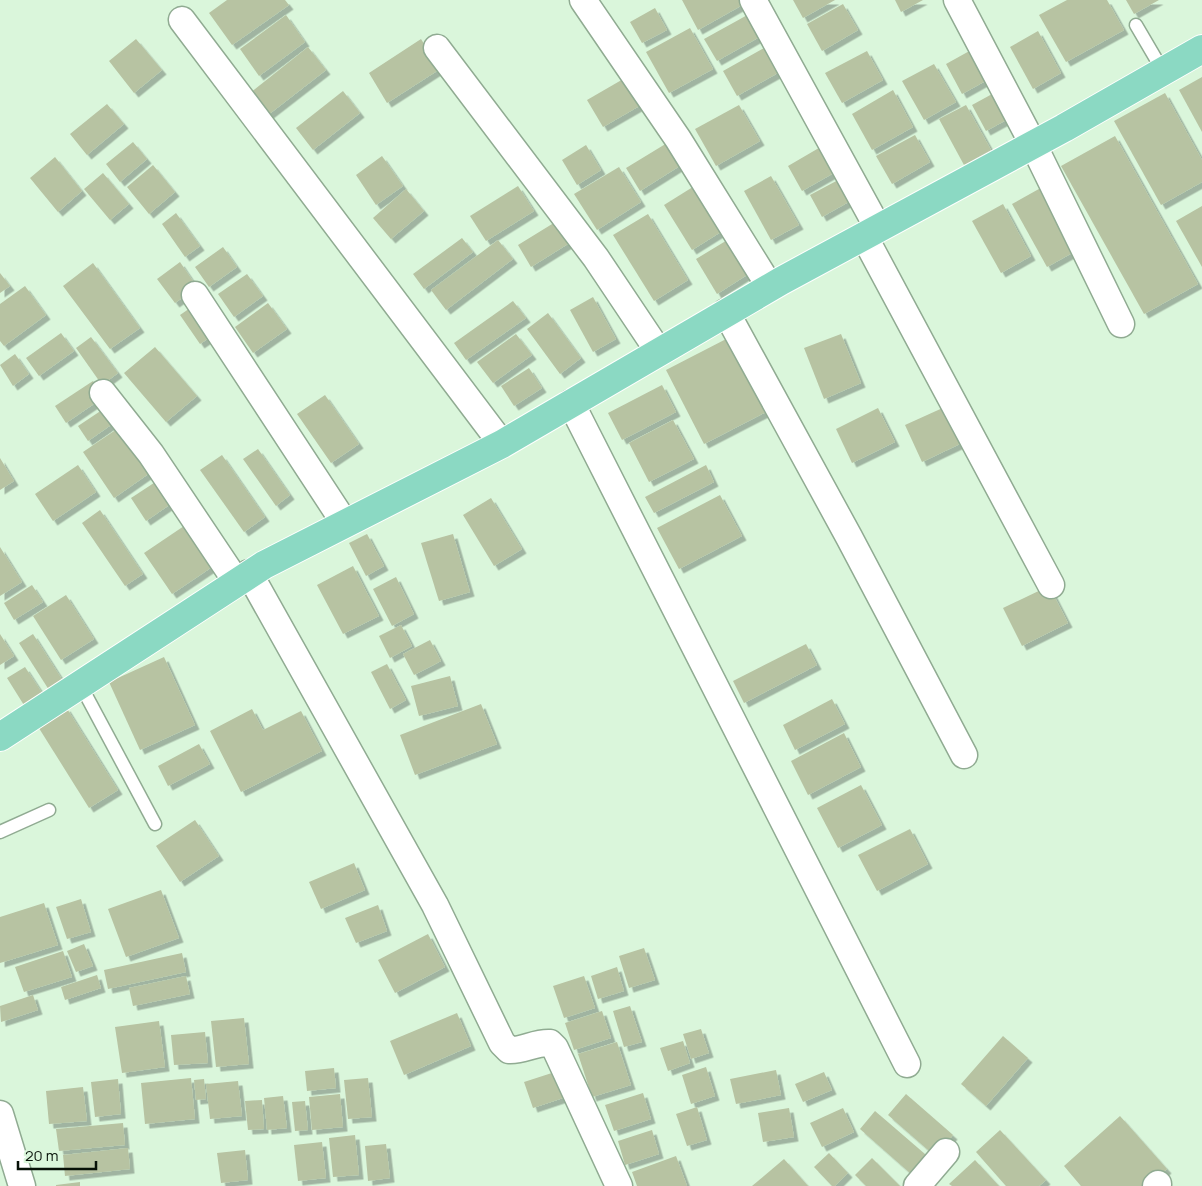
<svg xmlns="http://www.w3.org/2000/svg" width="1202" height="1186" viewBox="0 0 1202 1186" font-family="Manrope,sans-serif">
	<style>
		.building { fill: #b7c3a2; filter: url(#shadow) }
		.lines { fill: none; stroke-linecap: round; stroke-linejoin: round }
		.lane-casing { stroke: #90ab92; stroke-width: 15 }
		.street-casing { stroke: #90ab92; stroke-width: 29 }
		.primary-casing { stroke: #fff; stroke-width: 30 }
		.lane { stroke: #fff; stroke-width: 12 }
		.street { stroke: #fff; stroke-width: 26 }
		.primary { stroke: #8bd9c3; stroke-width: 28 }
	</style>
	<defs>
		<filter id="shadow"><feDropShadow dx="4.5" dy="4.5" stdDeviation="0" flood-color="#0004"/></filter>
	</defs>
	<rect width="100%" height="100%" fill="#daf6db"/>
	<!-- building -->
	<g class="building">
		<path d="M227,0H285L289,5L232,45L209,13Z"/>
		<path d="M682,0H744L746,3L698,30Z"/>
		<path d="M793,0H835L803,18Z"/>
		<path d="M895,0H923L901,12Z"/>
		<path d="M1067,0H1107L1124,30L1066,62L1039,15Z"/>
		<path d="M1126,0H1159L1134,14Z"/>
		<path d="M843,4L858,30L822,51L807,24Z"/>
		<path d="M655,8L667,30L642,43L630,22Z"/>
		<path d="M751,13L763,35L717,61L704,39Z"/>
		<path d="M286,15L305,42L259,76L240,49Z"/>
		<path d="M690,28L713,69L669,93L646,52Z"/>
		<path d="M1038,31L1061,73L1033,89L1010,47Z"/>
		<path d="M136,39L162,70L134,93L109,61Z"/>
		<path d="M421,39L440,69L387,103L369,73Z"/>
		<path d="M771,44L785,69L737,96L723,71Z"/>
		<path d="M308,47L326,70L268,115L250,93Z"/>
		<path d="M973,49L989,79L962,94L946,64Z"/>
		<path d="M867,51L883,80L842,103L825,73Z"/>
		<path d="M934,64L956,102L924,120L902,81Z"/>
		<path d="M1202,77V132L1179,90Z"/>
		<path d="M625,78L641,105L603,127L587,100Z"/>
		<path d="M893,90L913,127L872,150L852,114Z"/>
		<path d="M343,91L360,113L313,150L296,128Z"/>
		<path d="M994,93L1008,119L986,131L972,105Z"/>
		<path d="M1165,93L1202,160V182L1161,205L1114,121Z"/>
		<path d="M107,104L124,124L87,155L70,134Z"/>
		<path d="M739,105L760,141L716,166L695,129Z"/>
		<path d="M966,105L991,150L964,165L939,119Z"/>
		<path d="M915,135L930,162L892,184L876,156Z"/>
		<path d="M1115,136L1198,284L1144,314L1061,166Z"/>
		<path d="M672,140L686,162L640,191L626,168Z"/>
		<path d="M133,142L147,159L120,182L106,164Z"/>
		<path d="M586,145L601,170L577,185L562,160Z"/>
		<path d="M824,145L839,170L802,191L788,166Z"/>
		<path d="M382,156L403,186L376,205L356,175Z"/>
		<path d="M55,157L82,191L58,212L30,178Z"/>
		<path d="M153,165L175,192L149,214L127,187Z"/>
		<path d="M619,167L641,202L597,230L574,194Z"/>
		<path d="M103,173L129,204L110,220L84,189Z"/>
		<path d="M771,176L799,225L771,240L744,191Z"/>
		<path d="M840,179L852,200L822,217L810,195Z"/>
		<path d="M696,185L724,230L692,250L664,205Z"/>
		<path d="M1046,185L1081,248L1047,267L1012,204Z"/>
		<path d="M518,186L534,211L486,241L470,216Z"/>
		<path d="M406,189L424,211L391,239L373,218Z"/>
		<path d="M1003,204L1031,256L1001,273L972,221Z"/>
		<path d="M1202,206V267L1176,221Z"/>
		<path d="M176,213L200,246L185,257L162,224Z"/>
		<path d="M648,214L688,280L654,301L613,235Z"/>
		<path d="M557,221L571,242L531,267L518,245Z"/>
		<path d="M462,238L473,252L424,289L413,274Z"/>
		<path d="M729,239L750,273L717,294L696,259Z"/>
		<path d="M498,240L513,259L446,310L431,290Z"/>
		<path d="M223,247L237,267L209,287L195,267Z"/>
		<path d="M180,262L197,287L175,303L157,279Z"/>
		<path d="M93,263L140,328L110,349L63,286Z"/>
		<path d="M0,273L10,286L0,293Z"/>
		<path d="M247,274L263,296L234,317L218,294Z"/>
		<path d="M25,286L46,315L4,346L0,341V304Z"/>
		<path d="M593,297L616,339L593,352L570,310Z"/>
		<path d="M513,301L526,318L466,360L454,343Z"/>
		<path d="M268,303L287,329L253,353L235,327Z"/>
		<path d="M196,304L216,333L200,344L180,315Z"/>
		<path d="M548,313L581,358L560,374L527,329Z"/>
		<path d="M61,333L74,351L39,376L26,358Z"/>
		<path d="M516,334L532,355L493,383L477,362Z"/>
		<path d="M841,334L861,383L824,399L804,348Z"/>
		<path d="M91,337L118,373L102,385L76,348Z"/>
		<path d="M730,337L768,411L704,444L666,370Z"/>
		<path d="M155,347L197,396L166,422L124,373Z"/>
		<path d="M15,354L29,374L13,386L0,365Z"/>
		<path d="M529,368L542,388L514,406L501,386Z"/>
		<path d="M93,381L104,397L66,423L55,406Z"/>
		<path d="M662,385L676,412L622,440L608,413Z"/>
		<path d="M325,395L359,444L331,463L297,414Z"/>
		<path d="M111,404L121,418L88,441L78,426Z"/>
		<path d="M947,406L964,442L922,462L905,425Z"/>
		<path d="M878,408L895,442L852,463L836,429Z"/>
		<path d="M673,420L694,459L649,482L629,443Z"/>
		<path d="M123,425L154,470L114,498L83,452Z"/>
		<path d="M258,449L290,495L276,506L243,459Z"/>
		<path d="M222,455L265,517L244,532L200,470Z"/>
		<path d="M0,458L14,481L0,490Z"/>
		<path d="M78,465L96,492L53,521L35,494Z"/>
		<path d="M706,465L714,482L654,513L645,497Z"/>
		<path d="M163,477L178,499L146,521L131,498Z"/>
		<path d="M720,495L742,536L679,569L657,528Z"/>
		<path d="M491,498L522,549L494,566L463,515Z"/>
		<path d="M100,510L143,574L125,586L82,523Z"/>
		<path d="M184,526L212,567L172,594L144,553Z"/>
		<path d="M367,534L384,566L366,576L349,543Z"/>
		<path d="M453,534L470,592L439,601L421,543Z"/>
		<path d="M0,547L22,582L0,596Z"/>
		<path d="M353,566L379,616L343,634L317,585Z"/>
		<path d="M396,577L414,614L392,626L373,589Z"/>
		<path d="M32,585L43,602L14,620L4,603Z"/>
		<path d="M1049,586L1068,623L1022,646L1003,608Z"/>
		<path d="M66,595L94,639L61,660L33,616Z"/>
		<path d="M401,625L412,646L390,658L379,636Z"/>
		<path d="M0,634L14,656L0,665Z"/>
		<path d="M33,634L63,681L49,690L19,643Z"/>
		<path d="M430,640L441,661L414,675L403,654Z"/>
		<path d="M806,644L817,665L744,703L733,681Z"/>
		<path d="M164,657L195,725L140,750L109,682Z"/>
		<path d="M387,664L406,700L390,709L371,672Z"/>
		<path d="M25,667L46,699L27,710L7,678Z"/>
		<path d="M450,676L458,706L419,716L411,686Z"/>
		<path d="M832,699L845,724L795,750L783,725Z"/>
		<path d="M481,704L497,744L415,775L400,735Z"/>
		<path d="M66,707L118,790L89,808L37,725Z"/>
		<path d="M252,709L263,730L301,711L322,751L241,792L210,731Z"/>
		<path d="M844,733L861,767L808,795L791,761Z"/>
		<path d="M199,744L210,764L168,786L158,766Z"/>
		<path d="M861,785L882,825L838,848L817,808Z"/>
		<path d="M195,820L219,856L180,882L156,846Z"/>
		<path d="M910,829L928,864L877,891L858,855Z"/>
		<path d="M354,863L365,890L321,909L309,882Z"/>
		<path d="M161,890L179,938L126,957L108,909Z"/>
		<path d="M81,899L91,932L67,939L56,907Z"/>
		<path d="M44,903L58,945L0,963V917Z"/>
		<path d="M378,905L387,931L356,943L345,918Z"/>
		<path d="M428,934L445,967L395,993L378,960Z"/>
		<path d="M84,944L93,966L76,972L67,951Z"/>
		<path d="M644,948L655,980L629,988L619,956Z"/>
		<path d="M63,951L72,977L24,992L15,967Z"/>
		<path d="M182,953L186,972L108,989L104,970Z"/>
		<path d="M617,967L624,991L598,999L591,976Z"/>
		<path d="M97,975L101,988L65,1000L61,987Z"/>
		<path d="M186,976L190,994L133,1006L129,988Z"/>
		<path d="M584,976L595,1008L564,1018L553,986Z"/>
		<path d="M33,995L38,1010L1,1022L0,1006Z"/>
		<path d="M630,1006L642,1042L624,1047L613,1011Z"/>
		<path d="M602,1011L611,1038L574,1050L565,1023Z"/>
		<path d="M457,1013L471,1046L404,1075L390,1041Z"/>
		<path d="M244,1018L249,1064L216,1067L211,1021Z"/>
		<path d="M159,1021L165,1067L122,1073L115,1027Z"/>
		<path d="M701,1029L709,1053L691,1059L683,1034Z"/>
		<path d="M205,1032L208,1063L174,1065L171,1035Z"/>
		<path d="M1003,1036L1028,1058L986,1106L961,1084Z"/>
		<path d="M683,1041L690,1063L668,1071L660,1048Z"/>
		<path d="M617,1042L631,1085L592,1097L578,1054Z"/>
		<path d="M706,1067L715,1096L691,1104L682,1075Z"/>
		<path d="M334,1068L336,1088L307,1091L305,1071Z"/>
		<path d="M776,1070L781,1095L736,1104L730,1079Z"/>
		<path d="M558,1071L566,1097L533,1108L524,1082Z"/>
		<path d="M824,1072L832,1090L803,1102L795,1084Z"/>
		<path d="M191,1078L195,1119L145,1124L141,1083Z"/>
		<path d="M368,1078L372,1117L348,1119L344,1080Z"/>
		<path d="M118,1079L121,1114L95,1117L91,1082Z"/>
		<path d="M204,1079L206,1099L196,1100L194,1080Z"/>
		<path d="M238,1081L242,1116L210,1119L206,1084Z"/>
		<path d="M83,1087L87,1121L49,1124L46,1091Z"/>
		<path d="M643,1093L651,1119L614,1131L605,1105Z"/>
		<path d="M340,1094L343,1127L312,1130L309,1097Z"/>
		<path d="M906,1094L953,1135L935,1156L888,1115Z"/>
		<path d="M283,1096L287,1128L267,1130L264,1098Z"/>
		<path d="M262,1100L264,1129L248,1130L245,1101Z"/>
		<path d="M305,1101L308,1130L295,1131L292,1102Z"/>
		<path d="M697,1107L707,1140L687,1146L676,1114Z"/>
		<path d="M789,1108L794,1137L763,1142L758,1113Z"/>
		<path d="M843,1108L854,1132L822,1147L810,1123Z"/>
		<path d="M875,1111L933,1161L918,1180L860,1129Z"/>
		<path d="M1120,1116L1167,1169L1148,1186H1081L1064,1166Z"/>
		<path d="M123,1123L125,1145L59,1151L56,1129Z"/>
		<path d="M652,1130L659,1154L625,1165L618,1141Z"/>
		<path d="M1000,1130L1046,1180L1039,1186H1006L976,1152Z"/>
		<path d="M355,1135L359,1175L333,1177L329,1138Z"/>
		<path d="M322,1142L326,1178L298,1181L294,1145Z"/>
		<path d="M386,1144L390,1178L368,1181L365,1146Z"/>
		<path d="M128,1148L130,1169L65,1176L63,1155Z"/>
		<path d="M245,1150L248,1180L221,1183L217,1153Z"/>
		<path d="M829,1153L848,1173L835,1186H832L814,1167Z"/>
		<path d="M676,1156L687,1186H637L632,1172Z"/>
		<path d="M872,1158L900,1186H866L855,1175Z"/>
		<path d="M784,1159L808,1186H752Z"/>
		<path d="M975,1160L999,1186H952L949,1184Z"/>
		<path d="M80,1182V1186H56V1185Z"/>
	</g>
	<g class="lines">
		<defs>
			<g id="lane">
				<path d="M1136,25L1163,71"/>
				<path d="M80,684L155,824"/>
				<path d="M0,832L49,810"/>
			</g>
			<g id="street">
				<path d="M583,0L678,139L770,287"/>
				<path d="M753,0L878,228"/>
				<path d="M957,0L1033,144L1121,324"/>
				<path d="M182,20L502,444"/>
				<path d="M437,48L596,258L659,352"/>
				<path d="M864,236L1051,585"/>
				<path d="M195,295L344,522"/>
				<path d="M726,312L849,537L964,755"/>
				<path d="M103,393L151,454L236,581"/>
				<path d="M571,403L907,1064"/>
				<path d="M249,573L435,905L502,1043L509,1050C523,1051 535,1042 550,1043L555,1048L619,1186"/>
				<path d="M0,1114L22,1186"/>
				<path d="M917,1186L946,1152"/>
				<path d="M1156,1186L1158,1184"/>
			</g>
			<path id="primary" d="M0,737L264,565L502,444L781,281L1064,128L1202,49"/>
		</defs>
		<!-- lane casing -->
		<use href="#lane" class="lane-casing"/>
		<!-- street casing -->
		<use href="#street" class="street-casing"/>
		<!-- primary casing -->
		<use href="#primary" class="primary-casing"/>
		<!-- lane -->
		<use href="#lane" class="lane"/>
		<!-- street -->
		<use href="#street" class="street"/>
		<!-- primary -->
		<use href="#primary" class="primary"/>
	</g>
	<!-- scale -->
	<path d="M18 1161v8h78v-8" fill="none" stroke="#071108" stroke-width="2.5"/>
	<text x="25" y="1161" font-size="15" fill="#071108" stroke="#daf6db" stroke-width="4" paint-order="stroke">20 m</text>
</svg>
